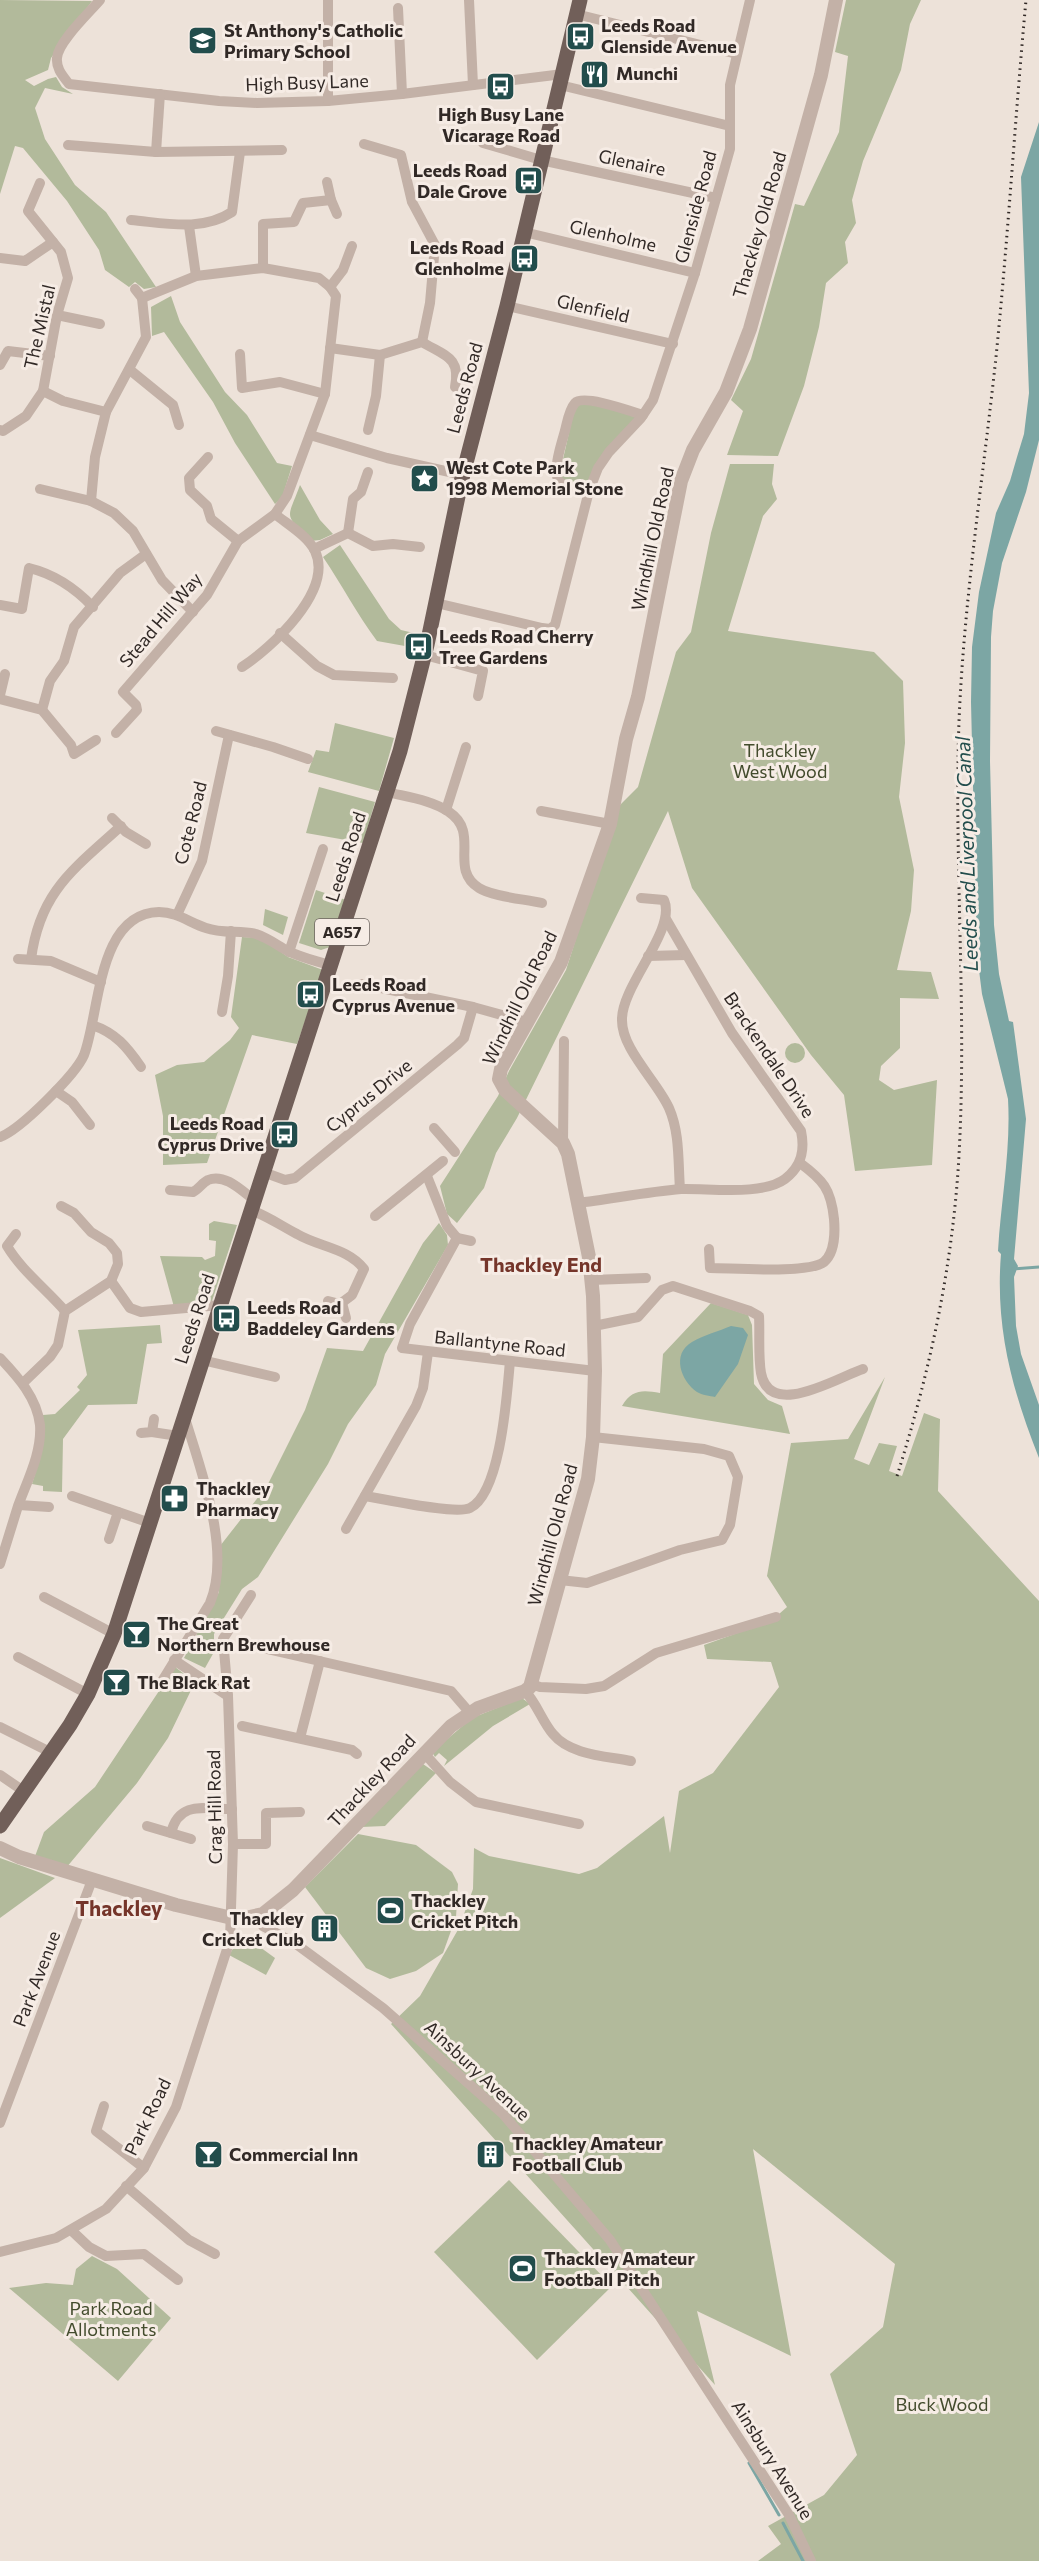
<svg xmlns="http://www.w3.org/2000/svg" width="1039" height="2561" viewBox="0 0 1039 2561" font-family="Commissioner,sans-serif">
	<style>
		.green { fill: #b2ba9b }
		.water { fill: #7ca6a4 }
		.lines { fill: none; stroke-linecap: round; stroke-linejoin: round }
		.stream { stroke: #7ca6a4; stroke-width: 3 }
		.minor { stroke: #c3b1a7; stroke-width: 10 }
		.tertiary { stroke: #c3b1a7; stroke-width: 14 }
		.primary { stroke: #715f59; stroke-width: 15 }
		.rail { stroke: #312926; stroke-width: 3; stroke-dasharray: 1.5 4.5; stroke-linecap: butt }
		.labels { text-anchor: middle; stroke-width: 6; stroke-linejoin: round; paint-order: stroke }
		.shield { fill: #f6ece5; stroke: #6c645f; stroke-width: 1.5 }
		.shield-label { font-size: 16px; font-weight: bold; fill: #312926 }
		.poi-label { font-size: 18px; font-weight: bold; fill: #312926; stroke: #f6ece5; text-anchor: start }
		.street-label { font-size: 18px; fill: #312926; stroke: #f6ece5 }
		.park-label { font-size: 18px; fill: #434c2d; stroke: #f6ece5 }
		.water-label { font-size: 20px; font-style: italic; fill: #224d4c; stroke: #f6ece5 }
		.neighbourhood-label { font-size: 20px; font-weight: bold; fill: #75352a; stroke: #f6ece5 }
		.quarter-label { font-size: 21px; font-weight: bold; fill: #75352a; stroke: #f6ece5 }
	</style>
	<rect width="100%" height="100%" fill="#ede2d9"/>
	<!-- green -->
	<g class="green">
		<path d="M0,0L92,1L51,58L48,70L25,80L34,86L48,79L56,77L62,87L73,94L45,88L35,108L45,139L75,185L106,212L156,287L144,289L135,282L129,287L105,270L99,250L67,201L23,148L15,146L0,194Z"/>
		<path d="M846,0H921L910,24L901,70L863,161L852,200L856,223L845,242L848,263L826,283L819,327L804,386L778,456L727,455L743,411L731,400L751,359L795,204L804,206L839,132L848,56L835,52Z"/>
		<path d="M171,296L180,322L225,392L247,415L277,463L292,466L282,498L275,504L235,443L213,402L164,332L152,336L151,307Z"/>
		<path d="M576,402L643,415L609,452L589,491L558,481Z"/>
		<path d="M730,464H774L772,484L777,499L763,516L728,631L874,652L903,681L905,743L899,797L914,870L911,911L897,970L931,972L939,999L900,998V1048L881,1066L879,1080L894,1090L937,1080L932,1165L855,1171L844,1095L811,1055L692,888L668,811L517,1118L496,1153L484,1188L457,1223L447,1214L440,1186L498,1096L509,1071L566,970L618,807L638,787L676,652L691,632L711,533Z"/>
		<path d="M300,485L320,520L333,534L320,540L311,541C283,512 287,521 300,485Z"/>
		<path d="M340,545L389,619L401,630L418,634L416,648L377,641C357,614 342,585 323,557Z"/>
		<path d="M335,723L394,738L379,791L308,772L316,750L329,752Z"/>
		<path d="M319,787L375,802L363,843L306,833Z"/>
		<path d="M316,890L346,900L330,947L321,950L299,943Z"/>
		<path d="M265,909L288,917L283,935L263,925Z"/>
		<path d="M242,937L261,938L288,957L323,970L297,1044L252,1035L207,1163L163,1165V1116L155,1075L177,1065L204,1062L230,1040L239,1028L231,1017Z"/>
		<circle cx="795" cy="1053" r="10"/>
		<path d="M214,1221L237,1225L212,1301L174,1307L160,1256L202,1257L205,1260L215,1256L216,1241L209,1240V1224Z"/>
		<path d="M439,1223L447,1235L448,1245L385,1354L376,1385L348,1424L328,1464L258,1577L242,1589L214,1634V1652L205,1668L184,1658L219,1592L220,1546L267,1486L305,1410L327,1348L363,1351L423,1243Z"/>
		<path d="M711,1303L748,1315L752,1325L754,1384L768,1400L782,1406L790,1434L622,1406C632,1389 643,1390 660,1393L663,1354Z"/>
		<path d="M160,1325L162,1343L147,1344L137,1404L88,1405L63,1439L62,1492L43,1491V1486L32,1484L42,1451L43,1415L55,1414L80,1390L77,1387L87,1375L78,1330Z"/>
		<path d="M885,1377L854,1459L869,1465L879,1443L897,1446L889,1471L902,1476L924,1413L940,1419L938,1491L1039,1601V2561H758L781,2544L768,2526L824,2495L857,2455L830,2374L883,2327L895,2264L753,2149L791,2356L697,2311L715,2385L391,2024L420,1996L459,1928L473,1889L474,1848L489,1856L579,1874L597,1868L664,1816L670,1853L679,1791L713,1773L779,1687L771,1662L707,1659L704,1645L771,1621L787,1607L767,1576L791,1443L848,1439Z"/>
		<path d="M175,1667L195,1682L168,1738L137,1783L66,1868L34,1859L44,1832L95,1787Z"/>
		<path d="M522,1698L530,1704L493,1726L444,1766L447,1760L439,1753L435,1757L432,1752L472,1718Z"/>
		<path d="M423,1764L436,1773L385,1826L361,1827Z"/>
		<path d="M358,1834L416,1845L452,1872L458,1884L456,1917L443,1953L416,1971L390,1979L366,1968L305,1887Z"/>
		<path d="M0,1858L55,1878L0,1918Z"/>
		<path d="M246,1937L275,1958L266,1975L229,1955L236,1944Z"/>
		<path d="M509,2180L612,2286L537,2360L434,2252Z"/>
		<path d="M92,2256L117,2269L171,2318L118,2381L9,2288L46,2283L73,2285L76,2269Z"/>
	</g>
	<!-- water -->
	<g class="water">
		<path d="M1039,122V440L1026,492L1002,563L993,611L991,637L990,761L994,925L999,974L1009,1021L1013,1022L1026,1119L1014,1259L1018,1266L1014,1277L1016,1326L1021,1354L1039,1405V1458C1012,1390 995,1328 1001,1254L998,1251C1001,1200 1011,1150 1008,1099L982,994L977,954L971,702L972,647L979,592L996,513L1010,481L1017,457L1024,434L1029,393L1021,177Z"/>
		<path d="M731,1326L743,1328L748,1335L738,1364L715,1397C710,1396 702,1395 697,1392C681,1381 671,1354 692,1342C704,1335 719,1331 731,1326Z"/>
	</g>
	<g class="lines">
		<!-- stream -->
		<g class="stream">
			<path d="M1013,1269L1039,1267"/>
			<path d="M749,2463L779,2515"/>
			<path d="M783,2523L803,2561"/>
		</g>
		<!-- minor -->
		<g class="minor">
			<path d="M100,0C89,13 58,42 57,58C56,69 63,76 69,84L219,101L257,103L328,101L402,94L563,74"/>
			<path d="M469,0L473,85"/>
			<path d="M398,8L402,94"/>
			<path d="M576,14L737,54"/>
			<path d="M560,85L730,126"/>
			<path d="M328,101V0"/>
			<path d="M483,143L541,160L716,198"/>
			<path d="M364,144L401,155L412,202L435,245L430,303L422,342"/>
			<path d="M68,145L156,152L282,150"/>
			<path d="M156,152L160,94"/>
			<path d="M327,182L331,200L337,214"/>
			<path d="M131,220C165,223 202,232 232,212L240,152"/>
			<path d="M189,226L196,276"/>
			<path d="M524,232L695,273"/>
			<path d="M0,258L25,261L53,242"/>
			<path d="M263,268V224L294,222L303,203L331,200"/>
			<path d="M142,298L196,276L263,268L319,278L330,287"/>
			<path d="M507,306L673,344"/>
			<path d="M57,315L100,324"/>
			<path d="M330,348L380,355L422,342C445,356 461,357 455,387"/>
			<path d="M240,354L242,388L280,382L325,394"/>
			<path d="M0,365L8,351L50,356"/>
			<path d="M130,370L173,405L179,425"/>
			<path d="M43,391L63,401L106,412"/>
			<path d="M0,430L3,431L26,416L43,391L57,315L68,278L61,252L28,211L40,183"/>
			<path d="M368,430L376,396L380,355"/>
			<path d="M310,435L387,458L463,475"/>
			<path d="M208,457L189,478L190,490L207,506L211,519L238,541"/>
			<path d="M40,489L91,501L114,513L133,531L162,580L193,612"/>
			<path d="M589,491L567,486L558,481C554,465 560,449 564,434C567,425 568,411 575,403C583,394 630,411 643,415"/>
			<path d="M91,501L95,457L106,412L146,337L142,298L135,289"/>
			<path d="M348,533L353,499L361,492L368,472"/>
			<path d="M314,549L348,533L373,546L393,544L420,547"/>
			<path d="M436,603L542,628L550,629L555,625L589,491L598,468L609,452L641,418L653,400L695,273L730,149V85L750,0"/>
			<path d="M0,605L22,609L29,568C54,574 75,588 93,607"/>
			<path d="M280,633L317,666L334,675L393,678"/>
			<path d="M425,655L483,671L478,696"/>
			<path d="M242,667C271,648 334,591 315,551C308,536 287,524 275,514"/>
			<path d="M0,695L5,674"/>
			<path d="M0,699L42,710L71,745L74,754L96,740"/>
			<path d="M42,710L50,681L64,661L74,627L120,573L146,554"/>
			<path d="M216,731L273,747L308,759"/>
			<path d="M116,733L137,710L136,705L123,692L207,595L238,541L275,514L287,496L325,394L336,296L330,287L343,270L352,246"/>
			<path d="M387,792C407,797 432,800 449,812C481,833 448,869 479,888C493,897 525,899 542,903"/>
			<path d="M446,810L466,747"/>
			<path d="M541,811L610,824"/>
			<path d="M112,818L126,832L146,844"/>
			<path d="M641,898L664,900C677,929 622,985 622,1019C621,1049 657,1081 669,1108C680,1133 678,1162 680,1189"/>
			<path d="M177,915L202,861L229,735"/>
			<path d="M289,952L323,849"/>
			<path d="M648,956L686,955"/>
			<path d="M18,959L51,961L101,982"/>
			<path d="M31,959C40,891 74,869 121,826"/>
			<path d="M362,984L473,1007L527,1022"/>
			<path d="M222,1012L228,976L231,931"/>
			<path d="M92,1025C116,1033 127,1047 141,1067"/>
			<path d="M56,1091L72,1102L90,1125"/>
			<path d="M434,1128L455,1152"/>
			<path d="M0,1137C20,1130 76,1074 84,1055C100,1013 97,913 159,912C177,912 190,923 206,928C222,934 240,930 256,934C268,938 277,945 288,951C302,958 317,961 332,966"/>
			<path d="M563,1143L564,1041"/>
			<path d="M263,1172L285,1180L295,1178L457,1045L464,1038L473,1007"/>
			<path d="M427,1176L447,1226L457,1238L410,1324L402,1348L595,1371"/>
			<path d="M170,1190L193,1192C199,1189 202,1183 208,1180C225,1173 242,1191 254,1200"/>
			<path d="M577,1203C611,1199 646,1192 681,1189C709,1188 762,1196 785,1179C802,1166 805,1150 801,1131L732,1033L666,919"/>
			<path d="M251,1210C269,1217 280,1225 297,1234C319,1247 348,1248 364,1269L352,1295L340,1304L328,1301"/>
			<path d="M375,1216L443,1161"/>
			<path d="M16,1234L7,1246C22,1271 46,1289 65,1311"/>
			<path d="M457,1238L471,1241"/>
			<path d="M709,1249L710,1268C733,1268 809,1274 824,1262C835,1253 835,1231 834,1219C831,1189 823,1180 800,1163"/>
			<path d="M591,1280L646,1278"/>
			<path d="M111,1281L130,1308L141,1312L220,1305"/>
			<path d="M342,1303L346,1318"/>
			<path d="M594,1326L638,1317L662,1290L673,1286L750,1311L759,1316C760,1334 758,1355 761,1373C770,1420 838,1377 863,1369"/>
			<path d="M0,1358C18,1377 37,1398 40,1425C42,1453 27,1481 18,1506C12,1525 6,1545 0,1564"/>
			<path d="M202,1360L275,1377"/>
			<path d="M23,1383L50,1357L58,1345L65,1311L111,1281L118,1264L117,1253L109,1243L91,1232L74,1213L61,1206"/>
			<path d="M152,1432L178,1436"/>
			<path d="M141,1433L152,1432L154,1419"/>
			<path d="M72,1496L150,1523"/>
			<path d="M365,1496C385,1499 455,1515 470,1508C501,1493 507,1393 510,1361"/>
			<path d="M19,1505L49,1507"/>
			<path d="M346,1529L416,1406L423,1388L428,1352"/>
			<path d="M109,1539L118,1512"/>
			<path d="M560,1580L587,1583L680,1550L722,1540L730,1525L738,1477L729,1456L704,1449L593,1437"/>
			<path d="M44,1597L114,1634"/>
			<path d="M258,1647L451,1691L470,1713"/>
			<path d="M18,1657L88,1694"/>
			<path d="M174,1660L228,1696"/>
			<path d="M531,1684L540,1687L586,1689L604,1686L656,1653L776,1617"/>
			<path d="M159,1686L210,1603C232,1550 200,1468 184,1415"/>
			<path d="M525,1691C537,1704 542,1721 553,1734C570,1755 606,1756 631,1761"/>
			<path d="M242,1726L352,1750L357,1754"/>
			<path d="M0,1727L52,1753"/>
			<path d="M300,1738L320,1661"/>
			<path d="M424,1753L450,1782L476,1802L579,1824"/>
			<path d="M0,1775L25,1792"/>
			<path d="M147,1826L191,1839"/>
			<path d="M171,1833C179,1800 205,1809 232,1809"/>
			<path d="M233,1844H266V1813L300,1812"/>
			<path d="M257,1917L263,1926L296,1944L383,2008L503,2114L610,2240L789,2515L811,2561"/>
			<path d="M104,2106L96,2131L144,2168"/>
			<path d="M0,2123L92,1880"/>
			<path d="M126,2186L189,2240L215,2254"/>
			<path d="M71,2230L89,2247L106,2256L144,2254L178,2280"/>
			<path d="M0,2252L56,2238L106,2209L144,2168L176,2107L230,1940L233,1844L228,1696L223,1639L251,1595"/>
		</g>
		<!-- tertiary -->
		<path class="tertiary" d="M0,1848L19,1857L176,1905L232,1918H245L263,1914L293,1890L451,1726L478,1708L525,1691L530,1687L588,1479L593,1437L595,1371L593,1296L589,1257L568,1154L563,1143L505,1090L499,1079L501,1069L561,962L610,824L626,739L638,697L681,481L693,450L726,392L750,329L821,75L836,0"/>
		<!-- primary -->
		<path class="primary" d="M0,1826L70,1725L88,1694L114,1634L400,751L427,645L461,482L507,306L580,0"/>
		<!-- rail -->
		<path class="rail" d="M897,1476C930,1371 953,1265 959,1155C967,1010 954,866 959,721C964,600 983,478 996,357C1008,238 1015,119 1026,0"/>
	</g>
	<!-- icons -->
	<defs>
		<symbol id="bus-square" viewBox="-11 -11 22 22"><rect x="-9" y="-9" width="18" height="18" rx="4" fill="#224d4c" stroke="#f6ece5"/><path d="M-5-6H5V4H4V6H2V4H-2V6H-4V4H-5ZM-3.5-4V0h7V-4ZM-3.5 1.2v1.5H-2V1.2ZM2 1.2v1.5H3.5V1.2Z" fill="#fff"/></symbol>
		<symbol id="school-square" viewBox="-11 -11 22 22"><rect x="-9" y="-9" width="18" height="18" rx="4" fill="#224d4c" stroke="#f6ece5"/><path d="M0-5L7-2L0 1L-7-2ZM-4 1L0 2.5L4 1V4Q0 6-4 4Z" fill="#fff"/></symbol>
		<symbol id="restaurant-square" viewBox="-11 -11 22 22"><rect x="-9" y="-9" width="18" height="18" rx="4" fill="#224d4c" stroke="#f6ece5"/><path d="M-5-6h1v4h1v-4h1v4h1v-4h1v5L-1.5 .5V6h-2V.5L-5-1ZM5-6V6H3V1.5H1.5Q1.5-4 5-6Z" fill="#fff"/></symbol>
		<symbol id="sight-square" viewBox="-11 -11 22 22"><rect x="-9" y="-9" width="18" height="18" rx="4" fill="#224d4c" stroke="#f6ece5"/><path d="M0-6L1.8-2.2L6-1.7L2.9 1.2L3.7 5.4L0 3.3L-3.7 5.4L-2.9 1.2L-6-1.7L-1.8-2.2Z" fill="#fff"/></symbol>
		<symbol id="pharmacy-square" viewBox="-11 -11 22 22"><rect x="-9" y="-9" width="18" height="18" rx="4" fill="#224d4c" stroke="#f6ece5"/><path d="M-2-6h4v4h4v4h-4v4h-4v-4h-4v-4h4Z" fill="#fff"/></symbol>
		<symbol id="bar-square" viewBox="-11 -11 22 22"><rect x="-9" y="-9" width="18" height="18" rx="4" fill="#224d4c" stroke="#f6ece5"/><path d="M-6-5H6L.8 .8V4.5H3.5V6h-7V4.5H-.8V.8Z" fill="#fff"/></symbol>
		<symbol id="stadium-square" viewBox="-11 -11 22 22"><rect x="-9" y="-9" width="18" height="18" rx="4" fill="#224d4c" stroke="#f6ece5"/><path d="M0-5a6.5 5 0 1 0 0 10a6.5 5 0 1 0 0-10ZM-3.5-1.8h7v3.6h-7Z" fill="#fff"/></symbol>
		<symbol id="building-square" viewBox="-11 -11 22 22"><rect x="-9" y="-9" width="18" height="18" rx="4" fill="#224d4c" stroke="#f6ece5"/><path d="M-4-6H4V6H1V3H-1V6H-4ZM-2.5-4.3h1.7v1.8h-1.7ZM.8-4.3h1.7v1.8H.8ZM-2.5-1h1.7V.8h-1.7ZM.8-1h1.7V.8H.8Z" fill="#fff"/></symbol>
	</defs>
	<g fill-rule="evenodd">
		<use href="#bus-square" x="564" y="20" width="33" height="33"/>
		<use href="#school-square" x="186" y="24" width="33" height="33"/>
		<use href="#restaurant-square" x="578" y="58" width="33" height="33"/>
		<use href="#bus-square" x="484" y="70" width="33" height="33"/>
		<use href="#bus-square" x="512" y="164" width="33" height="33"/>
		<use href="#bus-square" x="508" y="242" width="33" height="33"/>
		<use href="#sight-square" x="408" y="462" width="33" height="33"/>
		<use href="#bus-square" x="402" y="630" width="33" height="33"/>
		<use href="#bus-square" x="294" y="978" width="33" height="33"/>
		<use href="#bus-square" x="268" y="1118" width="33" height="33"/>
		<use href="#bus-square" x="210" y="1302" width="33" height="33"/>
		<use href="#pharmacy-square" x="158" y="1482" width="33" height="33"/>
		<use href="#bar-square" x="120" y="1618" width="33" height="33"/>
		<use href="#bar-square" x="100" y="1666" width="33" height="33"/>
		<use href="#stadium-square" x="374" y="1894" width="33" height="33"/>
		<use href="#building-square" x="308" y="1912" width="33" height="33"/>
		<use href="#building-square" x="474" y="2138" width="33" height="33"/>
		<use href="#bar-square" x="192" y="2138" width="33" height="33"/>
		<use href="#stadium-square" x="506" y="2252" width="33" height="33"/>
	</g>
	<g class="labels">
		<!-- shield labels -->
		<rect class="shield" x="315" y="919" width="54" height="26" rx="4.5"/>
		<g class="shield-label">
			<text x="342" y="938">A657</text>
		</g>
		<!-- poi labels -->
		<g class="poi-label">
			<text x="601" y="32">Leeds Road<tspan x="601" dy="21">Glenside Avenue</tspan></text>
			<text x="224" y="37">St Anthony's Catholic<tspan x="224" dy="21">Primary School</tspan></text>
			<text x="616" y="80">Munchi</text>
			<text x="501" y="121" text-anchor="middle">High Busy Lane<tspan x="501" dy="21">Vicarage Road</tspan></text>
			<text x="507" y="177" text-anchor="end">Leeds Road<tspan x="507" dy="21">Dale Grove</tspan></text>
			<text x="504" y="254" text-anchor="end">Leeds Road<tspan x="504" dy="21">Glenholme</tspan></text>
			<text x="446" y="474">West Cote Park<tspan x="446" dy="21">1998 Memorial Stone</tspan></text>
			<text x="439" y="643">Leeds Road Cherry<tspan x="439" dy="21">Tree Gardens</tspan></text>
			<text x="332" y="991">Leeds Road<tspan x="332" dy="21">Cyprus Avenue</tspan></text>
			<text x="264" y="1130" text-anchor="end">Leeds Road<tspan x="264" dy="21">Cyprus Drive</tspan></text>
			<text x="247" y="1314">Leeds Road<tspan x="247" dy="21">Baddeley Gardens</tspan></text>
			<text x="196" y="1495">Thackley<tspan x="196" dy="21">Pharmacy</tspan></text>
			<text x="157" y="1630">The Great<tspan x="157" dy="21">Northern Brewhouse</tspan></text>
			<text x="137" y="1689">The Black Rat</text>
			<text x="411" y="1907">Thackley<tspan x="411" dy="21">Cricket Pitch</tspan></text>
			<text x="304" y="1925" text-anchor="end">Thackley<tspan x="304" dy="21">Cricket Club</tspan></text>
			<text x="512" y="2150">Thackley Amateur<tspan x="512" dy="21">Football Club</tspan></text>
			<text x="229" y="2161">Commercial Inn</text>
			<text x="544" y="2265">Thackley Amateur<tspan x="544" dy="21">Football Pitch</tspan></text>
		</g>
		<!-- street labels -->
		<g class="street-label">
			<text transform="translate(307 83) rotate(-2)" y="6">High Busy Lane</text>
			<text transform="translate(632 163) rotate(12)" y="6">Glenaire</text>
			<text transform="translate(696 207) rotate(-75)" y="6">Glenside Road</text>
			<text transform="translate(760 225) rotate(-74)" y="6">Thackley Old Road</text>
			<text transform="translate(613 236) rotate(13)" y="6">Glenholme</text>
			<text transform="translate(593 309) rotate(13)" y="6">Glenfield</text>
			<text transform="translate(40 327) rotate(-77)" y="6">The Mistal</text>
			<text transform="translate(465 388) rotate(-75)" y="6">Leeds Road</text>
			<text transform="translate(653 539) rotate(-78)" y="6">Windhill Old Road</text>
			<text transform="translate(161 620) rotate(-50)" y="6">Stead Hill Way</text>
			<text transform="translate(191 823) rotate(-76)" y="6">Cote Road</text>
			<text transform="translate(346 857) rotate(-72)" y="6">Leeds Road</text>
			<text transform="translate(520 998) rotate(-64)" y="6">Windhill Old Road</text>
			<text transform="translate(769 1055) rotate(56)" y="6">Brackendale Drive</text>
			<text transform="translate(369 1096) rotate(-39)" y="6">Cyprus Drive</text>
			<text transform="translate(195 1319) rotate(-72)" y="6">Leeds Road</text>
			<text transform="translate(500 1344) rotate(6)" y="6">Ballantyne Road</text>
			<text transform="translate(553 1535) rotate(-75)" y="6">Windhill Old Road</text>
			<text transform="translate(372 1781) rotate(-47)" y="6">Thackley Road</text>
			<text transform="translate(215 1807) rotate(-91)" y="6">Crag Hill Road</text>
			<text transform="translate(37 1979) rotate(-69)" y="6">Park Avenue</text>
			<text transform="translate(477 2071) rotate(43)" y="6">Ainsbury Avenue</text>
			<text transform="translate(148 2117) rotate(-64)" y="6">Park Road</text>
			<text transform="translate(772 2460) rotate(58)" y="6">Ainsbury Avenue</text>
		</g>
		<!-- park labels -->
		<g class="park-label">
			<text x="780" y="757">Thackley<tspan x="780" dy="21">West Wood</tspan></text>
			<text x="111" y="2315">Park Road<tspan x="111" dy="21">Allotments</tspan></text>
			<text x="942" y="2411">Buck Wood</text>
		</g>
		<!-- water labels -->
		<g class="water-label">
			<text transform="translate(967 854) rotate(-92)" y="7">Leeds and Liverpool Canal</text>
		</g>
		<!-- neighbourhood labels -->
		<g class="neighbourhood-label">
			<text x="541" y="1272">Thackley End</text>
		</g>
		<!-- quarter labels -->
		<g class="quarter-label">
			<text x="119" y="1916">Thackley</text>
		</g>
	</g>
</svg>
